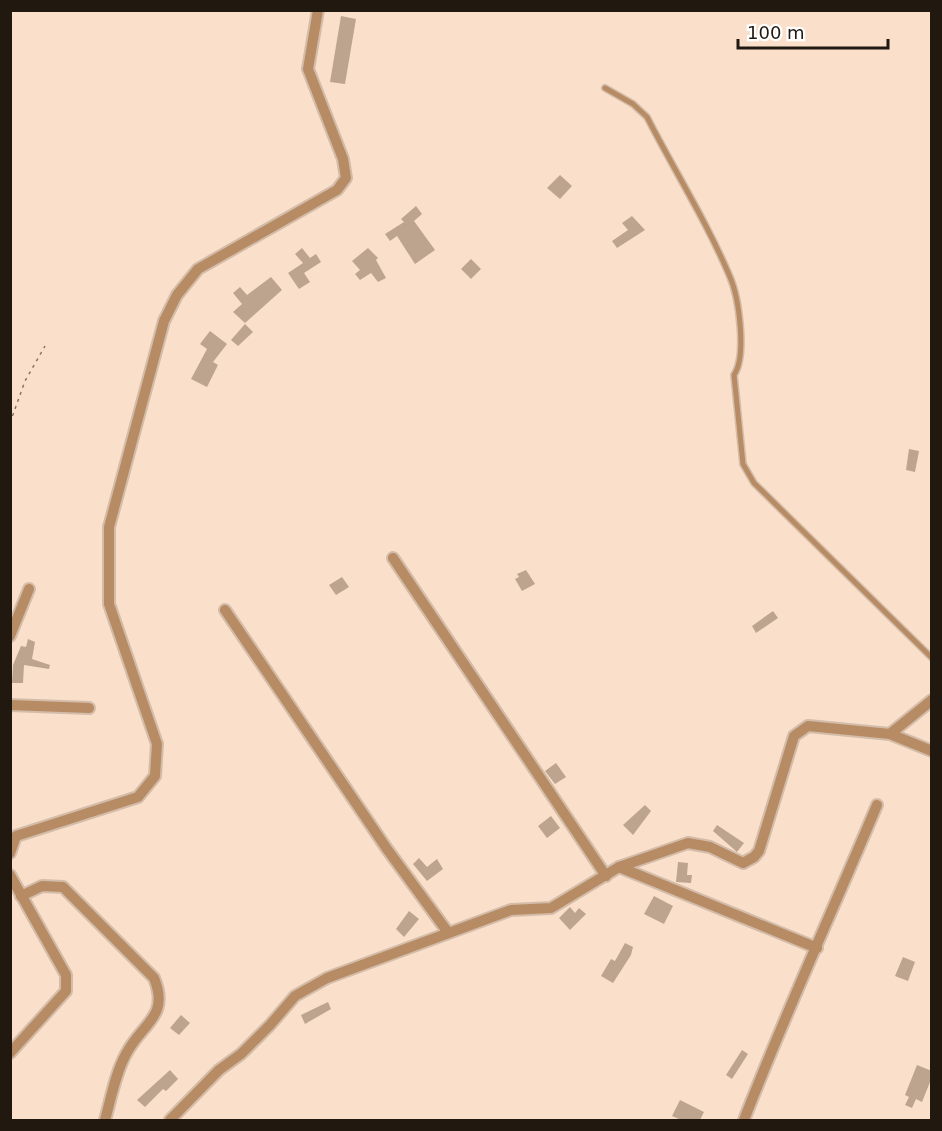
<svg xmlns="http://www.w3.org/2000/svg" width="942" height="1131" viewBox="0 0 942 1131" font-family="'DejaVu Sans',sans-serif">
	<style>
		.building { fill: #bca48f }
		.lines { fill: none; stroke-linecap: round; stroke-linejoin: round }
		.service-casing { stroke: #d3bca9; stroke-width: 8 }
		.minor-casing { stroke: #d3bca9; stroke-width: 14 }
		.path { stroke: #867567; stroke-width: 1.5; stroke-dasharray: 3 4.5; stroke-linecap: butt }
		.service { stroke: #b78c64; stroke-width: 5 }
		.minor { stroke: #b78c64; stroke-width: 10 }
	</style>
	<rect width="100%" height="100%" fill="#fae0ca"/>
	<!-- building -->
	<g class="building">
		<path d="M341,16L356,19L345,84L330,82Z"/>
		<path d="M560,175L572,186L560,199L547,188Z"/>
		<path d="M416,206L422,214L414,221L435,250L415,264L397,236L390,241L385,234L404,222L401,219Z"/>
		<path d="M632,216L645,230L617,248L612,241L628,230L622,223Z"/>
		<path d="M302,248L310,258L316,254L321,262L304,273L310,282L299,289L288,273L303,263L295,254Z"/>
		<path d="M368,248L378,258L376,260L386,278L378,282L371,273L360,280L355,274L360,270L352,261Z"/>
		<path d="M471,259L481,269L471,279L461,269Z"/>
		<path d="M271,277L282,290L245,323L233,312L242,304L233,293L240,287L247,295Z"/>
		<path d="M245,324L253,332L238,346L231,340Z"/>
		<path d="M210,331L227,344L213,362L218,365L207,387L191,379L207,349L200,344Z"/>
		<path d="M909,449L919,451L915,472L906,470Z"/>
		<path d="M526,570L535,584L522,591L515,579L519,577L517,574Z"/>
		<path d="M342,577L349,587L336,595L329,585Z"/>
		<path d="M773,611L778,618L756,633L752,626Z"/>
		<path d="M28,639L35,642L32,659L50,665L49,669L24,665L23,683H12L13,665L21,646L26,647Z"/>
		<path d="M556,763L566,777L555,784L545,771Z"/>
		<path d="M645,805L651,811L633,835L623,825Z"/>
		<path d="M551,816L560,828L547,838L538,826Z"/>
		<path d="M717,825L744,843L737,852L713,831Z"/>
		<path d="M419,858L427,867L437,859L443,869L427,881L413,864Z"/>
		<path d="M678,862L688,863L687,875H692L691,883L676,882Z"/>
		<path d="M654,896L673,906L664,924L644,914Z"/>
		<path d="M570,907L575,913L579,908L586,914L570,930L559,918Z"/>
		<path d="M409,911L419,919L404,937L396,929Z"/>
		<path d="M625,943L633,947L631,955L613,983L601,976L611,959L615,961Z"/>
		<path d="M903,957L915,962L908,981L895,976Z"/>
		<path d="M328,1002L331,1009L305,1024L301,1015Z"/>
		<path d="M181,1015L190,1023L179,1035L170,1028Z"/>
		<path d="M742,1050L748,1054L732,1079L726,1075Z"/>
		<path d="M917,1065L932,1071V1077L922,1102L916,1099L912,1108L905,1105L909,1097L905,1095Z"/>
		<path d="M170,1070L178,1079L166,1091L163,1089L145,1107L137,1100Z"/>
		<path d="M680,1100L704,1112L700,1120H681L672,1116Z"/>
	</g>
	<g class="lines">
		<defs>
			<path id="service" d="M605,88L633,104L647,117C674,170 707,222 730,277C739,298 747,356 734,375L743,464L754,483L932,658"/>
			<g id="minor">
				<path d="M393,558L606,876"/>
				<path d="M225,610L387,849L447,931"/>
				<path d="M10,636L29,589"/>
				<path d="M10,705L89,708"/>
				<path d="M890,734L932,700"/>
				<path d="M10,853L16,836L138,797L155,776L157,744L109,604V527L164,321L177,295L198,269L337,190L346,178L343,159L308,69L318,10"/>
				<path d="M619,867L817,948"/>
				<path d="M10,875L66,975V991L10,1053"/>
				<path d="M21,896L42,886L63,887L154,978C170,1017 142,1023 126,1054C115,1074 111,1099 105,1120"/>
				<path d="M170,1120L219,1070L241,1054L270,1025L295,996L327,978L511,910L551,908L619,867L688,843L710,847L743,863L754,857L759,851L794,736L808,726L890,734L932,751"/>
				<path d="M744,1120C785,1014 833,910 877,805"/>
			</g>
		</defs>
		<!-- service casing -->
		<use href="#service" class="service-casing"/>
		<!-- minor casing -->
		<use href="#minor" class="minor-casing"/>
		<!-- path -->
		<path class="path" d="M10,423L25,381L45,346"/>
		<!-- service -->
		<use href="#service" class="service"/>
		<!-- minor -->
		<use href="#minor" class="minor"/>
	</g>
	<!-- border -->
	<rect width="942" height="1131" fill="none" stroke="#211810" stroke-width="24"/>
	<!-- scale -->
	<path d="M738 39v9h150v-9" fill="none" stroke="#211810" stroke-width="3"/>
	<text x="747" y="39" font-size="18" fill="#211810" stroke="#ffffff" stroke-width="4.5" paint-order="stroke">100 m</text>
</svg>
